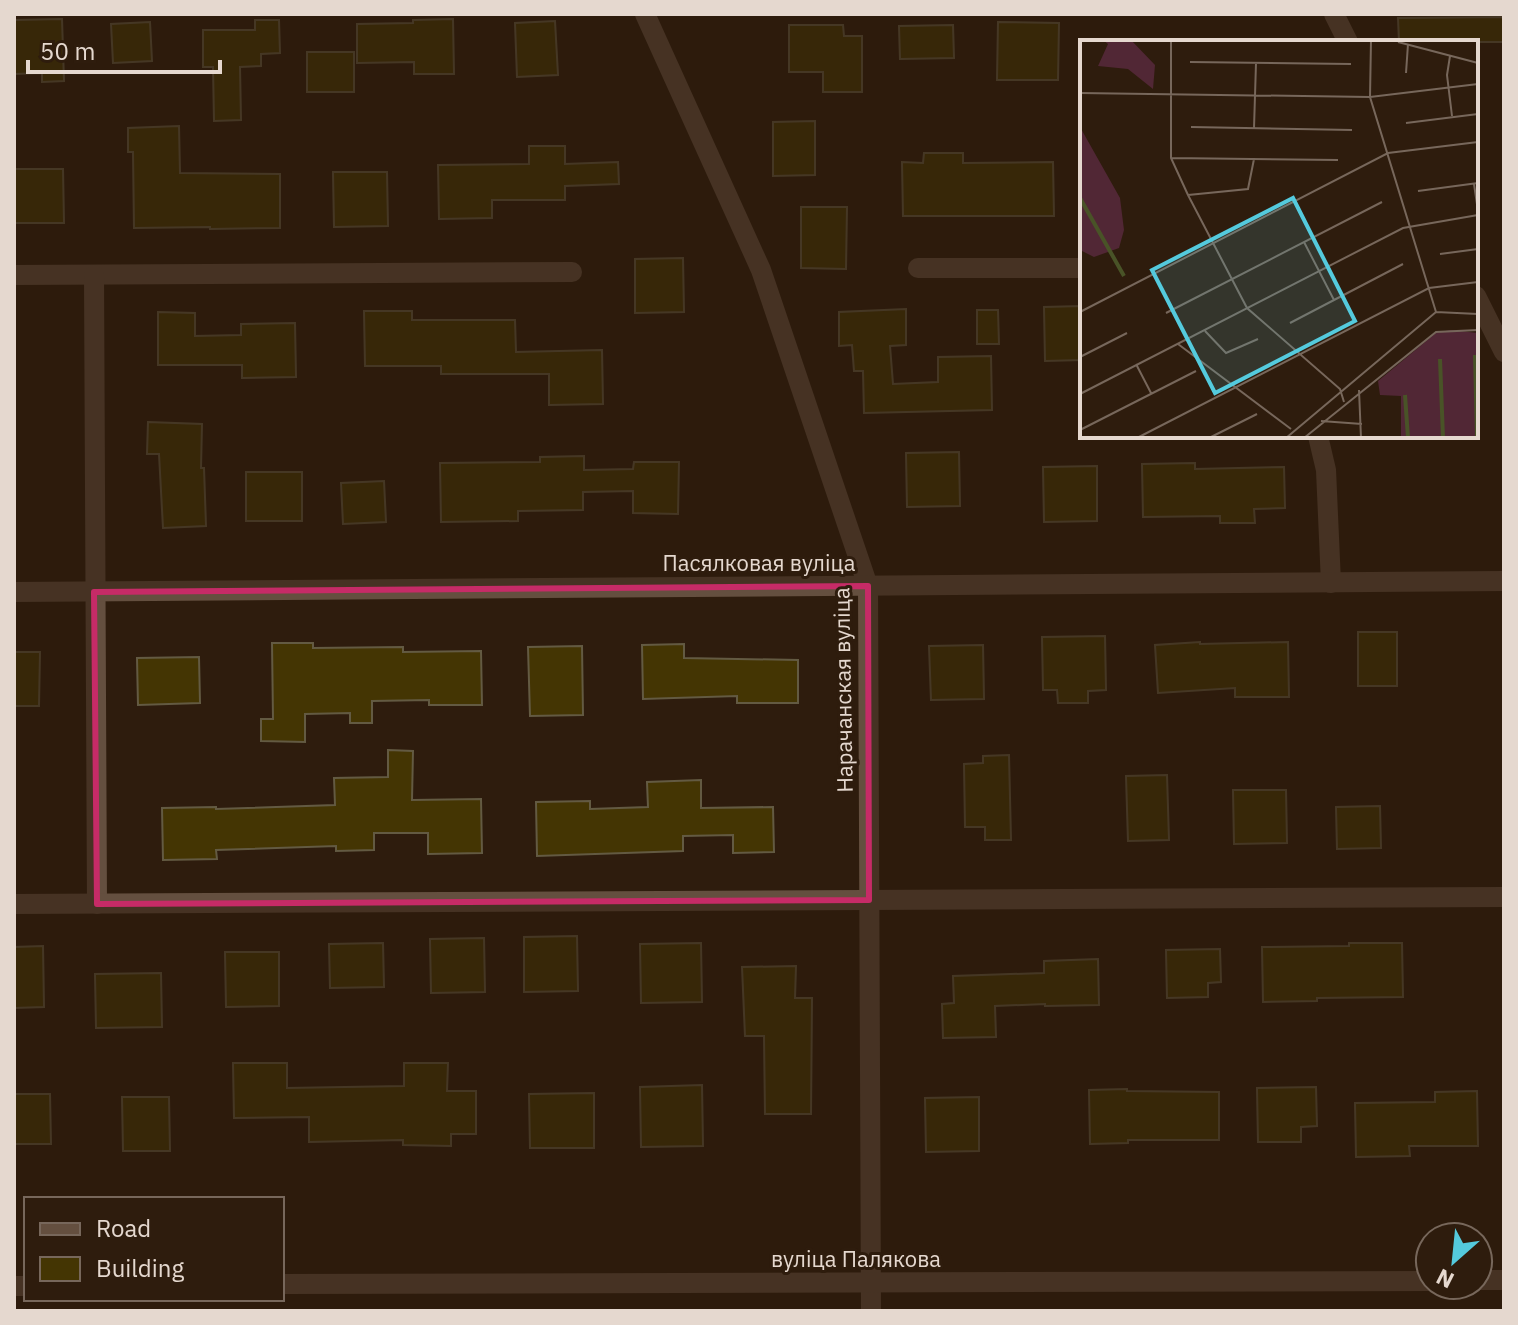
<svg xmlns="http://www.w3.org/2000/svg" width="1518" height="1325" viewBox="0 0 1518 1325" font-family="'IBM Plex Sans',sans-serif">
	<style>
		.building { fill: #443503; stroke: #635a42; stroke-width: 2 }
		.lines { fill: none; stroke-linecap: round; stroke-linejoin: round }
		.street { stroke: #644f3f; stroke-width: 20 }
		.secondary { stroke: #644f3f; stroke-width: 20 }
		.marked { fill: none; stroke: #c62b67; stroke-width: 6; stroke-linejoin: round }
		.labels { text-anchor: middle; stroke-width: 6; stroke-linejoin: round; paint-order: stroke }
		.street-label { font-size: 22px; fill: #e5d8cf; stroke: #2e1c0d }
		.inset-river { fill: none; stroke: #495327; stroke-width: 4 }
		.inset-road { fill: none; stroke: #77675b; stroke-width: 2 }
		.view { fill: #54cadd; fill-opacity: 0.15; stroke: #54cadd; stroke-width: 4 }
		.inset-edge { fill: none; stroke: #e5d8cf; stroke-width: 4 }
	</style>
	<rect width="100%" height="100%" fill="#2e1c0d"/>
	<!-- building -->
	<g class="building">
		<path d="M1504,17V42H1399L1398,18Z"/>
		<path d="M62,19L64,81L42,82V73L14,74V20Z"/>
		<path d="M453,19L454,74H414V62L357,63V24L413,23V20Z"/>
		<path d="M255,20H279L280,53L261,54V66L240,67L241,120L214,121L213,67H203V30H255Z"/>
		<path d="M555,21L558,75L517,77L515,23Z"/>
		<path d="M150,22L152,61L113,63L111,24Z"/>
		<path d="M998,22L1059,23L1058,80H997Z"/>
		<path d="M789,25H843L844,36H862V92H823V72H789Z"/>
		<path d="M953,25L954,58L900,59L899,26Z"/>
		<rect x="307" y="52" width="47" height="40"/>
		<path d="M815,121V175L773,176V122Z"/>
		<path d="M179,126L180,173L280,174V228L210,229V227L134,228L133,152H128V128Z"/>
		<path d="M529,146H565V164L618,162L619,184L565,186V200H492V218L439,219L438,165L529,164Z"/>
		<path d="M924,153H963V163L1053,162L1054,216H903L902,162L923,163Z"/>
		<path d="M14,169H63L64,223H14Z"/>
		<path d="M333,172H387L388,226L334,227Z"/>
		<path d="M801,207H847L846,269L801,268Z"/>
		<path d="M683,258L684,312L635,313V259Z"/>
		<path d="M1082,306V360L1045,361L1044,307Z"/>
		<path d="M906,309V345L890,346L893,384L938,382V357L991,356L992,410L864,413L863,371H854L852,345L839,346V312Z"/>
		<path d="M977,310H998L999,344H977Z"/>
		<path d="M364,311H412V320H515L516,352L602,350L603,404L549,405V374H441V366H365Z"/>
		<path d="M158,312L195,313V336L241,335V324L295,323L296,377L242,378V365H158Z"/>
		<path d="M148,422L202,424L201,468H204L206,526L163,528L159,454H147Z"/>
		<path d="M959,452L960,506L907,507L906,453Z"/>
		<path d="M584,456V470L633,469L634,462H679L678,514L633,513V491L583,492V510L518,511V521L441,522L440,463L540,462V457Z"/>
		<path d="M1195,463V469L1284,467L1285,508L1254,509L1255,523H1220V516L1143,517L1142,464Z"/>
		<path d="M1097,466V521L1044,522L1043,467Z"/>
		<rect x="246" y="472" width="56" height="49"/>
		<path d="M384,481L386,522L343,524L341,483Z"/>
		<rect x="1358" y="632" width="39" height="54"/>
		<path d="M1105,636L1106,690L1088,691V703H1058L1057,690H1043L1042,637Z"/>
		<path d="M1200,642V644L1288,642L1289,697H1235V688L1158,693L1155,645Z"/>
		<path d="M272,643H313V648L403,647V652L481,651L482,705H429V700L372,701V723H350V713L305,714V742L261,741V719H273Z"/>
		<path d="M684,644V658L798,660V703H737V696L643,699L642,645Z"/>
		<path d="M983,645L984,699L931,700L929,646Z"/>
		<path d="M582,646L583,715L530,716L528,647Z"/>
		<path d="M14,652H40L39,706H14Z"/>
		<path d="M199,657L200,703L138,705L137,658Z"/>
		<path d="M388,750L413,751L412,800L481,799L482,853L428,854V833H374V850L336,851V846L216,850L217,859L163,860L162,808L216,807V809L335,805L334,778L388,777Z"/>
		<path d="M1009,755L1011,840H985V827H965L964,764L983,763V756Z"/>
		<path d="M1167,775L1169,840L1128,841L1126,776Z"/>
		<path d="M701,780V808L773,807L774,852L733,853V835L683,836V851L537,856L536,802L590,801V809L648,807L647,782Z"/>
		<path d="M1233,790H1286L1287,843L1234,844Z"/>
		<path d="M1380,806L1381,848L1337,849L1336,807Z"/>
		<path d="M577,936L578,991L524,992V937Z"/>
		<path d="M484,938L485,992L431,993L430,939Z"/>
		<path d="M383,943L384,987L330,988L329,944Z"/>
		<path d="M701,943L702,1002L641,1003L640,944Z"/>
		<path d="M1349,943H1402L1403,997L1317,998V1001L1263,1002L1262,947L1349,946Z"/>
		<path d="M43,946L44,1007L14,1008V947Z"/>
		<path d="M1220,949L1221,982L1208,983V997L1167,998L1166,950Z"/>
		<path d="M225,952H279V1006L226,1007Z"/>
		<path d="M1098,959L1099,1005L1045,1006V1004L995,1006L996,1037L943,1038L942,1004L954,1003L953,976L1044,973V961Z"/>
		<path d="M796,966L795,998H812L811,1114H765L764,1036H745L742,967Z"/>
		<path d="M161,973L162,1027L96,1028L95,974Z"/>
		<path d="M233,1063H287V1088L404,1086V1063H448L447,1091H476V1134H451V1146L403,1145V1140L309,1142V1117L234,1118Z"/>
		<path d="M702,1085L703,1146L641,1147L640,1087Z"/>
		<path d="M1316,1087L1317,1126L1301,1127V1142H1258L1257,1088Z"/>
		<path d="M1127,1089V1091L1219,1092V1140H1128V1143L1090,1144L1089,1090Z"/>
		<path d="M1477,1091L1478,1146H1409L1410,1156L1356,1157L1355,1103L1435,1102V1092Z"/>
		<path d="M594,1093V1148H530L529,1094Z"/>
		<path d="M14,1094H50L51,1144H14Z"/>
		<path d="M122,1097H169L170,1151H123Z"/>
		<path d="M979,1097V1151L926,1152L925,1098Z"/>
	</g>
	<g class="lines">
		<!-- street -->
		<g class="street">
			<path d="M645,14L761,270L868,586L871,1311"/>
			<path d="M1334,14L1348,42"/>
			<path d="M918,268H1082"/>
			<path d="M14,275L572,272"/>
			<path d="M94,275L97,904"/>
			<path d="M1476,296L1504,352"/>
			<path d="M1318,436L1326,470L1331,583"/>
			<path d="M14,592L1504,581"/>
			<path d="M14,904L1504,897"/>
		</g>
		<!-- secondary -->
		<g class="secondary">
			<path d="M1478,1280H1504"/>
			<path d="M282,1284L1430,1281"/>
			<path d="M14,1286H26"/>
		</g>
	</g>
	<!-- marked area -->
	<path d="M0 0H1518V1325H0ZM868,586L869,900L97,904L94,592Z" fill="#2e1c0d" fill-opacity=".55" fill-rule="evenodd"/>
	<path class="marked" d="M868,586L869,900L97,904L94,592Z"/>
	<g class="labels">
		<!-- street labels -->
		<g class="street-label">
			<text x="759" y="571">Пасялковая вуліца</text>
			<text transform="translate(843 690) rotate(-91)" y="8">Нарачанская вуліца</text>
			<text x="856" y="1267">вуліца Палякова</text>
		</g>
	</g>
	<!-- overview -->
	<g transform="translate(1080 40)">
		<rect width="398" height="398" fill="#2e1c0d"/>
		<path d="M23,0H51L75,25L73,49L48,29L18,26L28,4ZM0,87L40,158L44,190L39,208L14,217L0,210ZM370,290L398,293V398H321V356L300,355L298,341L356,293Z" fill="#512735"/>
		<path class="inset-river" d="M0,158L44,236M395,315L397,398M360,319L363,398M325,355L328,398"/>
		<path class="inset-road" d="M91,0V118L108,155L167,268L260,349L264,362M291,0L290,57L356,272M318,2L398,23M370,16L367,35L372,76M110,22L271,24M326,33L328,4M0,53L290,57L398,44M326,83L398,74M111,87L272,90M174,88L176,23M91,118L258,120M394,144L398,171M338,151L398,143M108,155L168,149L174,119M224,202L254,260M360,214L398,209M0,272L308,113L398,102M86,273L302,162M210,283L323,224M125,291L146,313L178,299M98,304L211,389M0,317L47,293M56,324L71,353M279,350L281,398M0,354L323,188L398,175M241,381L282,384M0,390L116,331M57,398L349,248L398,242M129,398L177,374M206,398L356,272L398,274M224,398L356,292L398,290"/>
		<path class="view" d="M213,158L275,281L135,353L72,230Z"/>
		<rect width="398" height="398" class="inset-edge"/>
	</g>
	<!-- border -->
	<rect width="1518" height="1325" fill="none" stroke="#e5d8cf" stroke-width="32"/>
	<!-- legend -->
	<rect x="24" y="1197" width="260" height="104" fill="#2e1c0d" stroke="#77675b" stroke-width="2"/>
	<rect x="40" y="1223" width="40" height="12" fill="#644f3f" stroke="#77675b" stroke-width="2"/>
	<text x="96" y="1237" font-size="24" fill="#e5d8cf">Road</text>
	<rect x="40" y="1257" width="40" height="24" fill="#443503" stroke="#77675b" stroke-width="2"/>
	<text x="96" y="1277" font-size="24" fill="#e5d8cf">Building</text>
	<!-- north arrow -->
	<g transform="translate(1454 1261) rotate(207)"><circle r="38" fill="#2e1c0d" stroke="#77675b" stroke-width="2"/>
	<path d="M0-6L14 30L0 20L-14 30Z" fill="#54cadd"/>
	<text y="-12" font-size="22" font-weight="bold" text-anchor="middle" fill="#e5d8cf">N</text>
	</g>
	<!-- scale -->
	<path d="M28 60v12h192v-12" fill="none" stroke="#e5d8cf" stroke-width="4"/>
	<text x="40" y="60" font-size="24" fill="#e5d8cf" stroke="#2e1c0d" stroke-width="6" paint-order="stroke">50 m</text>
</svg>
